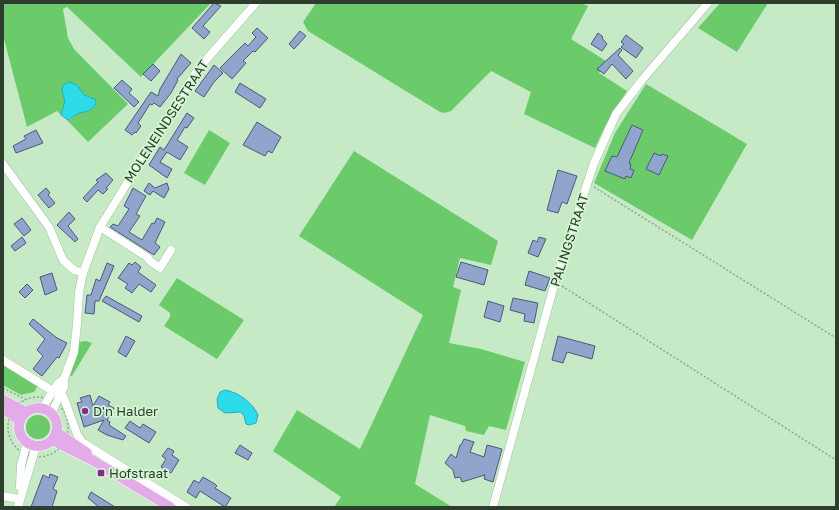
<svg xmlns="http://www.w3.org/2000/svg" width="839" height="510" viewBox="0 0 839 510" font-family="'Golos Text',sans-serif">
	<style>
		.green { fill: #6bcb6b }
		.water { fill: #2cdceb; stroke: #2dacb2 }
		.building { fill: #90a4cc; stroke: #485a7e }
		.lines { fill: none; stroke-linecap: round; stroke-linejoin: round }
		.minor-casing { stroke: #9fc29e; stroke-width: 9 }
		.major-casing { stroke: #fff; stroke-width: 11 }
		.path { stroke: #8da98c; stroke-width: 1.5; stroke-dasharray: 2 2; stroke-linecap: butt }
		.minor { stroke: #fff; stroke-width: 8 }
		.major { stroke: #e3ace8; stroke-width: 10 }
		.poi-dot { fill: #882892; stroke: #d3f7d2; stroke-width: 1.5 }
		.labels { text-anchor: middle; stroke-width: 3.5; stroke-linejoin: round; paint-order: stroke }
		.street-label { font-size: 13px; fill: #2f3d2e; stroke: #d3f7d2 }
		.poi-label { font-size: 13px; fill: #2f3d2e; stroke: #d3f7d2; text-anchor: start }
	</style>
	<rect width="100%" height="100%" fill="#c6eac5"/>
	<!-- green -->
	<g class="green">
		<path d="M3,3H211L141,77L67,7L63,9L68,38L74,49L128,104L88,142L66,119L70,120L78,113L91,97L84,95L77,85L64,97L65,101L61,115L57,111L27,127L3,35Z"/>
		<path d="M316,3H582L588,6L571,39L606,61L599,73L627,91L605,126L595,148L524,114L531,92L491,71L451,111L445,113L440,112L308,31L303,22Z"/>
		<path d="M720,3H768L737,52L698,28Z"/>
		<path d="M646,84L747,144L692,240L594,183L615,133Z"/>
		<path d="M209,130L230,143L205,185L184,173Z"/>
		<path d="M354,151L498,241L491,265L460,258L453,287L461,290L449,343L481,349L525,362L506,430L489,426L484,435L466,431L465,426L430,415L415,484L452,507H334L341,497L273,451L297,410L360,449L423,315L299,236Z"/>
		<path d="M177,278L244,320L217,359L164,326L170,317V313L159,305Z"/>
		<path d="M86,341L92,343L72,376H70L79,342Z"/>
		<path d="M3,360L39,384L34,392L21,395L3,385Z"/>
		<circle cx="38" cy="427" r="12"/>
	</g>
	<!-- water -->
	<g class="water">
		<path d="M69,82L77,85L84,95L95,99L96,103C92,113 84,111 77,114C73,116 71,119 68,120L61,115L65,101L62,91L63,85Z"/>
		<path d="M225,390C238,392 253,403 258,415L256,423L249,425L246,424L244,416L241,412L225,413L218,408L217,399L220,392Z"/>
	</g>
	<!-- building -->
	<g class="building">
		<path d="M214,3L221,6L203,26L210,32L204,39L192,28Z"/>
		<path d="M257,28L268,38L255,52L253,51L243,61L246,63L232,79L220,68L245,43L248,46L256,37L252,33Z"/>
		<path d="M300,31L306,36L294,49L289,44Z"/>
		<path d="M598,33L603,37L602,38L607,44L602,51L591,44Z"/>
		<path d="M626,35L643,48L636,58L621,47L624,44L621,42Z"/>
		<path d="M620,48L622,50L618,55L633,71L626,79L612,64L604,74L597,69Z"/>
		<path d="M181,54L191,63L177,79L178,80L171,93L160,107L154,103L152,105L150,104L138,123L141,126L136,133L135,132L132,135L125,130L151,92L158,96L160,89Z"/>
		<path d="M153,64L160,71L151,81L143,74Z"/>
		<path d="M214,65L223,73L214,82L204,97L195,91Z"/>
		<path d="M122,80L132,89L129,93L139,102L134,107L114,88Z"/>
		<path d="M240,83L266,99L260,108L235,92Z"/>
		<path d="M187,113L194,118L187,128L185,127L177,140L188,147L180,160L167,152L160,162L172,169L167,178L149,165L160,147L164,150Z"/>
		<path d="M257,122L281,137L272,153L268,151L265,156L243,145Z"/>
		<path d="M632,125L643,130L629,163L631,164L630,169L634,170L631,178L626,176L625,179L605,171L612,156L617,157Z"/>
		<path d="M36,130L43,143L16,153L13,146L26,139L24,136Z"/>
		<path d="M654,153L661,156L662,154L668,156L659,175L646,169Z"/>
		<path d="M558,170L577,176L567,204L562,202L558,213L547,210Z"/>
		<path d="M106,173L113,180L106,188L108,189L103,194L98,190L87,202L83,198L98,182L96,180Z"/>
		<path d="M149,183L155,188L167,183L169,189L164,198L153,191L150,195L144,191Z"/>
		<path d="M46,188L50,193L48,195L55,203L49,208L38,195Z"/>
		<path d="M133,188L146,196L136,214L140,216L129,232L142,240L152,223L154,224L157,218L165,222L155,243L160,247L154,255L110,227L113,224L118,226L129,209L124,206Z"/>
		<path d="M69,212L75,219L68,226L78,239L75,242L57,225Z"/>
		<path d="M22,218L31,230L24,236L14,224Z"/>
		<path d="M22,237L26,243L15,251L11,246Z"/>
		<path d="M539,237L546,239L538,257L528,253L533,240L537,242Z"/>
		<path d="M135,262L141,267L138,272L156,285L151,292L139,284L132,293L125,288L128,284L118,278L129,263L132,265Z"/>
		<path d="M461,262L488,270L484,285L456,277Z"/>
		<path d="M107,263L114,266L99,301H95L94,314L85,313L87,295H91L96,279L100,281Z"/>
		<path d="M529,271L550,278L545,291L525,285Z"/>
		<path d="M52,273L57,290L45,295L40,277Z"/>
		<path d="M27,284L33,290L25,298L19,292Z"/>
		<path d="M106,296L142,316L139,322L102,301Z"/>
		<path d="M513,298L538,303L534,323L524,321L525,314L510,310Z"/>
		<path d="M488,301L504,306L500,322L484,317Z"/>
		<path d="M33,319L57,338L67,343L59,358L57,357L42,376L33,369L43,356L37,350L45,339L29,324Z"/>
		<path d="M126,336L135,341L126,357L118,352Z"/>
		<path d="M558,336L595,346L592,359L567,352L563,363L552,360Z"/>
		<path d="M90,395L93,406L99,396L110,402L108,405L114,408L107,420L110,422L109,425L126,436L123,440L107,435L98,430L104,420L84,427L77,403L82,402L80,398Z"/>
		<path d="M130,421L140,428L143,424L156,432L149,443L125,428Z"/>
		<path d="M464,439L474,442L470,452L484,457L487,445L502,449L493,482L484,479L485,475L462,482L460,477L455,478L453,470L445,463L451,454L456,458L460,445H461Z"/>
		<path d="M240,445L252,453L248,460L235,453Z"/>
		<path d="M168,448L174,451L172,455L179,460L171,473L161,467L166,459L162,456Z"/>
		<path d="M50,474L58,477L53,489L57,491L52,507H31L43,475L49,478Z"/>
		<path d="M203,477L215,484L217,486L215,488L231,498L225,507L200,491L196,498L187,492L194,480L199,483Z"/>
		<path d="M91,492L115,507H99L88,498Z"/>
	</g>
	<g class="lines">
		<defs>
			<g id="minor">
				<path d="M3,164L49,227L63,260L74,270L83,273"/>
				<path d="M100,227L147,257L150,261L160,268L171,250"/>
				<path d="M3,360L64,398L77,434L82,442L186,507"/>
				<path d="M42,409L58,383L64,379"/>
				<path d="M51,414L64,387V379L74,352L77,324L79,292L83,273L100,227L198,69L256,3"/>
				<path d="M20,487L21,465L27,442"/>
				<path d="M3,496L19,499"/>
				<path d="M18,507L36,446"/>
				<path d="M493,507L555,282L594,163L616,114L642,80L708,3"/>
			</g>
			<g id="major">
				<path d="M3,400L26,412"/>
				<path d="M3,408L20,421"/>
				<circle cx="38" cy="427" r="19"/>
				<path d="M56,432L87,453"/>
				<path d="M52,440L92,460L170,507"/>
			</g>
		</defs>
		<!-- minor casing -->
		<use href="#minor" class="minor-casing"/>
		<!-- major casing -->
		<use href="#major" class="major-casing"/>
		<!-- path -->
		<g class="path">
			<path d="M594,187L836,338"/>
			<path d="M562,286L836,460"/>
			<path d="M3,388L25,399"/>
			<circle cx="38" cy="427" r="30"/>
		</g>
		<!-- minor -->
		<use href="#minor" class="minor"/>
		<!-- major -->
		<use href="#major" class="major"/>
	</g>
	<!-- markers -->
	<g class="poi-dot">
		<circle cx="85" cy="411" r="4"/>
		<rect x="97" y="469" width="8" height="8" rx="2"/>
	</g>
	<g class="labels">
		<!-- street labels -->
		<g class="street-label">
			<text transform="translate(166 121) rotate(-57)" y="5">MOLENEINDSESTRAAT</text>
			<text transform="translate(569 240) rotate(-72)" y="5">PALINGSTRAAT</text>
		</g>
		<!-- poi labels -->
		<g class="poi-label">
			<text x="93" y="416">D'n Halder</text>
			<text x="109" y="478">Hofstraat</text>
		</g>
	</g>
	<!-- border -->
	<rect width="839" height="510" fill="none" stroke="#2f3d2e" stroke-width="8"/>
</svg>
